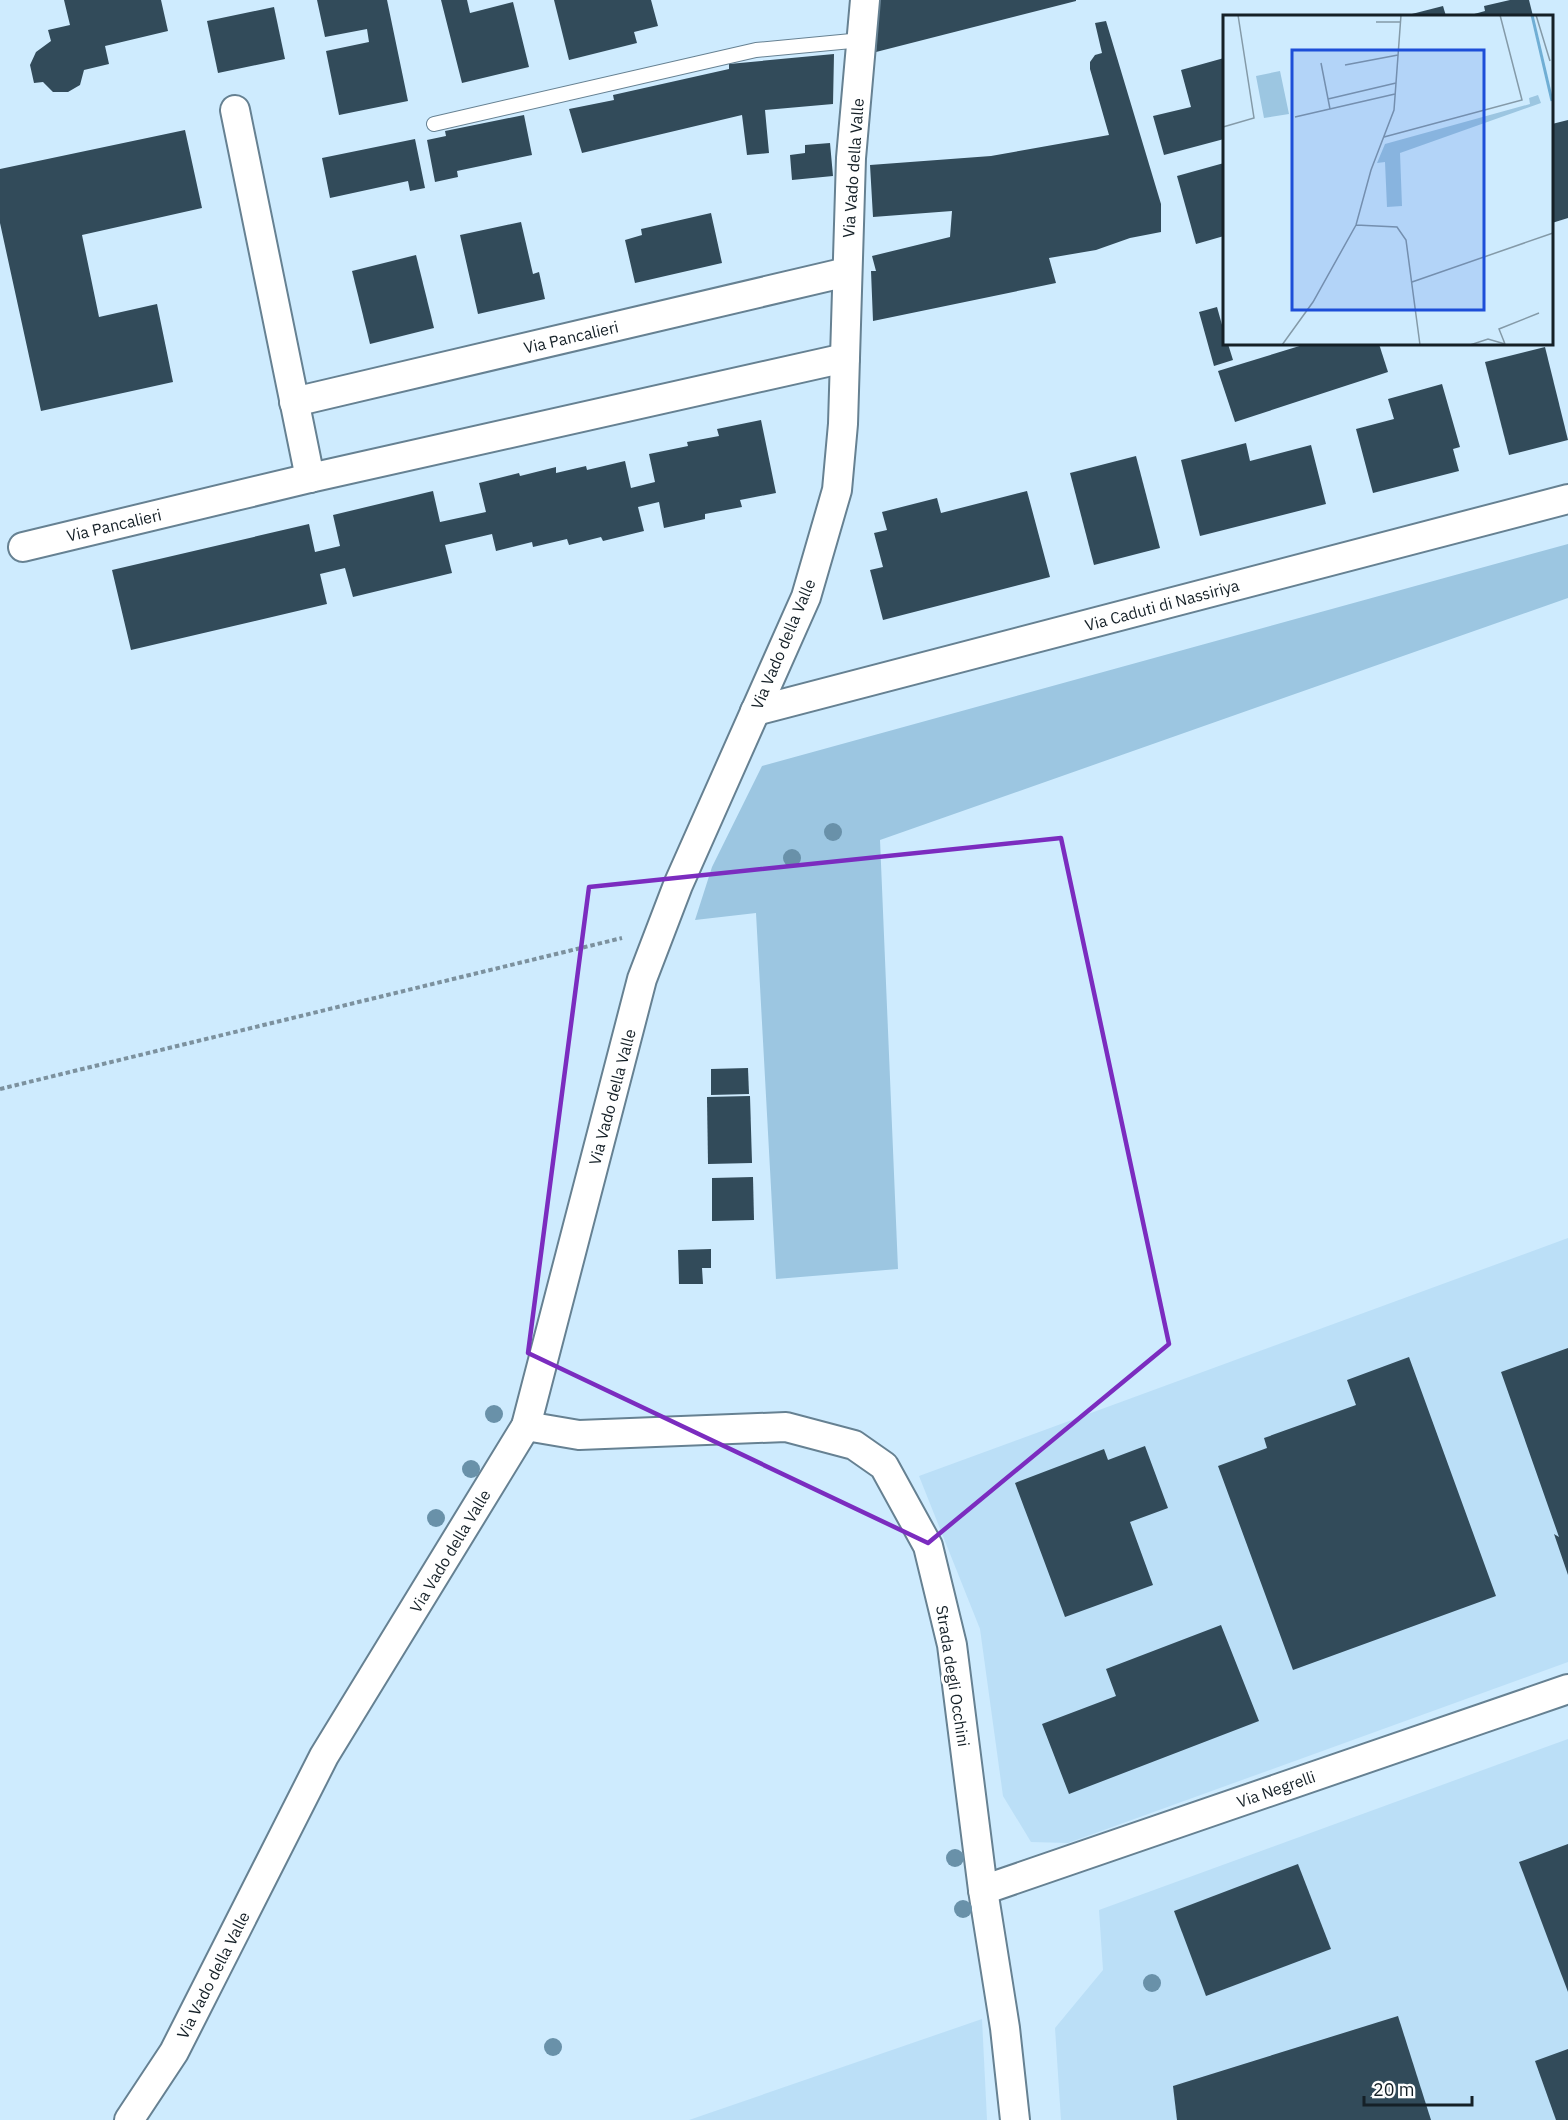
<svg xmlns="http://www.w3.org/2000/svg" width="1568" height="2120" viewBox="0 0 1568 2120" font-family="'IBM Plex Sans',sans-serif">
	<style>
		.built { fill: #bbdff7 }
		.green { fill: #9cc6e1 }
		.building { fill: #324b5a }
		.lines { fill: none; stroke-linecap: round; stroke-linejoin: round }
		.lane-casing { stroke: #668192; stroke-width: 16 }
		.street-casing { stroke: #668192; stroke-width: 32 }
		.path { stroke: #7c919e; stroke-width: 4; stroke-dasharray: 4.5 3; stroke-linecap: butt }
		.lane { stroke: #fff; stroke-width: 14 }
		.street { stroke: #fff; stroke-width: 28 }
		.tree { fill: #6991a9 }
		.marked { fill: none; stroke: #7b2cbf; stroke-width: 4.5; stroke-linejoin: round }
		.labels { text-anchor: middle; stroke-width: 6; stroke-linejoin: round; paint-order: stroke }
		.street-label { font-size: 16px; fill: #152027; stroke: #fff }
		.inset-river { fill: none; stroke: #70aed4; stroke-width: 3 }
		.inset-road { fill: none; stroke: #849aa8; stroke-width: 1.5 }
		.view { fill: #1d4ed8; fill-opacity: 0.15; stroke: #1d4ed8; stroke-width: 3 }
		.inset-edge { fill: none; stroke: #152027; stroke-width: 3 }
	</style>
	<rect width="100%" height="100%" fill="#ceebfe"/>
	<!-- built -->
	<g class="built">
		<path d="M1568,1238V1662L1068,1843L1031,1842L1003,1796L980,1629L919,1476Z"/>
		<path d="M1568,1739V2120H1061L1055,2028L1103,1970L1099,1910Z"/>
		<path d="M982,2019L987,2120H689Z"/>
	</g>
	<!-- green -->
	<path class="green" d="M1568,544V598L880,840L898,1269L776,1279L756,913L695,920L712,867L762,766Z"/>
	<!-- building -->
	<g class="building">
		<path d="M64,0H161L168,31L105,46L109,64L84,70L80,85L68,92H53L43,82L34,83L30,65L36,52L51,41L48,30L70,25Z"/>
		<path d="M317,0H387L408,101L339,115L326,51L369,42L367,29L325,37Z"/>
		<path d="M441,0H467L470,13L513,2L529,67L462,83Z"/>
		<path d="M554,0H651L658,26L634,32L637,43L569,60Z"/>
		<path d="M879,0H1076V1L876,52Z"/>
		<path d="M1510,0H1529L1533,16H1467L1485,11L1484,6Z"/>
		<path d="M1443,6L1446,16H1404Z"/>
		<path d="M274,7L285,59L218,73L207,21Z"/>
		<path d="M1106,21L1161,204V232L1130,238L1096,250L1049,258L1056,283L873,321L871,271H876L872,256L950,237L952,211L873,217L870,165L991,156L1109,135L1090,69V62L1095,55L1102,53L1095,23Z"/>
		<path d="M834,54L833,104L765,110L769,153L747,155L742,115L582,153L569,109L614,100L613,95L729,69V64Z"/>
		<path d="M1224,58V139L1164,155L1153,116L1191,107L1181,70Z"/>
		<path d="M524,115L532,155L457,171L458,177L435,182L427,140L446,136L445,131Z"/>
		<path d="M1568,120V218L1552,223V124Z"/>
		<path d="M185,130L202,208L82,235L99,317L157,304L173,382L41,411L0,223V169Z"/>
		<path d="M415,139L425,188L410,191L408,181L330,198L322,158Z"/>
		<path d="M830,143L833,176L792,180L790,155L805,153V145Z"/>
		<path d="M1224,163V236L1196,244L1177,176Z"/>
		<path d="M711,213L722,263L635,283L625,240L642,235L641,229Z"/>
		<path d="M521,222L533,274L539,272L545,299L478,314L460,235Z"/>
		<path d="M416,255L434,328L370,344L352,271Z"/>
		<path d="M1217,307L1224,332V344H1228L1233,360L1214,366L1199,312Z"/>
		<path d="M1306,344H1379L1388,372L1235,422L1218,371Z"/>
		<path d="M1545,347L1568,440L1509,455L1485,362Z"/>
		<path d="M1442,384L1460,447L1453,449L1459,471L1373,493L1356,429L1394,419L1388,399Z"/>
		<path d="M761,420L776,493L740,500L742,507L705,514V519L664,528L659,502L638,507L644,531L603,541L601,537L569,545L567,539L533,547L532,542L496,551L492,534L445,545L452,573L353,597L345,568L320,574L327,604L131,650L112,570L309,524L315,552L340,546L333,515L433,491L440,522L486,512L479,483L519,473L520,476L556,467V473L586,466L587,470L625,461L631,488L655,482L649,454L688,446L687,442L719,436L717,429Z"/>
		<path d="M1246,443L1250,461L1311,445L1326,504L1200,536L1181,460Z"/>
		<path d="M1136,456L1160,548L1094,565L1070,473Z"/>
		<path d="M1027,491L1050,577L883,620L870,570L883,567L874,533L887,530L882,512L937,498L941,513Z"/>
		<path d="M748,1068L749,1094L711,1095V1069Z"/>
		<path d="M750,1096L752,1163L708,1164L707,1097Z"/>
		<path d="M753,1177L754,1220L712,1221V1178Z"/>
		<path d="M711,1249V1268H702L703,1284H679L678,1250Z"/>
		<path d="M1568,1348V1575L1554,1534L1559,1537L1501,1372Z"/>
		<path d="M1409,1357L1496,1596L1293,1670L1218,1466L1267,1448L1264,1438L1356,1405L1347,1380Z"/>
		<path d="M1145,1446L1168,1508L1130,1522L1153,1585L1065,1617L1015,1483L1104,1449L1108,1460Z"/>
		<path d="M1221,1625L1259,1721L1069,1794L1042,1724L1116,1696L1106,1669Z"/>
		<path d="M1568,1844V1992L1519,1862Z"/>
		<path d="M1298,1864L1331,1949L1206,1996L1174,1911Z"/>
		<path d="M1398,2016L1431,2120H1177L1173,2086Z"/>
		<path d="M1568,2049V2120H1556L1535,2061Z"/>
	</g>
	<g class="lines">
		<defs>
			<path id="lane" d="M434,124L756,50L862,40"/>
			<g id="street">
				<path d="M235,110L310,478"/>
				<path d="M294,402L847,272"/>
				<path d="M23,547L310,478L845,358"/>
				<path d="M755,711L1568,499"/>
				<path d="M526,1426L579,1435L786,1427L854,1445L884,1466L928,1546L952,1645L983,1890L1005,2028L1015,2120"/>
				<path d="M983,1890L1568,1689"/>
				<path d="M129,2120L174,2052L324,1756L526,1426L642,979L678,885L806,597L837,490L843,424L851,158L865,0"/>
			</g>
		</defs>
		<!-- lane casing -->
		<use href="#lane" class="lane-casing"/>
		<!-- street casing -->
		<use href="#street" class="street-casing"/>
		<!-- path -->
		<path class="path" d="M0,1089L622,938"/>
		<!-- lane -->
		<use href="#lane" class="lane"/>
		<!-- street -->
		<use href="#street" class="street"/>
	</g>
	<!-- trees -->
	<g class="tree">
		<circle cx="833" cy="832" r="9"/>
		<circle cx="792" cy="858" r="9"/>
		<circle cx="494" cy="1414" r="9"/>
		<circle cx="471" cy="1469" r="9"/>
		<circle cx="436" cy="1518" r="9"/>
		<circle cx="955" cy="1858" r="9"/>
		<circle cx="963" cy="1909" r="9"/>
		<circle cx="1152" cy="1983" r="9"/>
		<circle cx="553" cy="2047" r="9"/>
	</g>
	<!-- marked area -->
	<path class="marked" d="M1061,838L1169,1344L928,1543L528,1353L589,887Z"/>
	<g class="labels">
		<!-- street labels -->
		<g class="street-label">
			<text transform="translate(853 168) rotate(-86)" y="6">Via Vado della Valle</text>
			<text transform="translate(571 337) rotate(-13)" y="6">Via Pancalieri</text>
			<text transform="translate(114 525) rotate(-13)" y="6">Via Pancalieri</text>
			<text transform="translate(1162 605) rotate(-15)" y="6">Via Caduti di Nassiriya</text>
			<text transform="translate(783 644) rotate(-67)" y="6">Via Vado della Valle</text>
			<text transform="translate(612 1097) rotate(-75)" y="6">Via Vado della Valle</text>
			<text transform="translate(450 1551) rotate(-59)" y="6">Via Vado della Valle</text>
			<text transform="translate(953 1676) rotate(81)" y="6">Strada degli Occhini</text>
			<text transform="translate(1276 1789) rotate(-19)" y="6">Via Negrelli</text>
			<text transform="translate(213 1975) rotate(-63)" y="6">Via Vado della Valle</text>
		</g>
	</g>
	<!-- overview -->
	<g transform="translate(1223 15)">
		<rect width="330" height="330" fill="#ceebfe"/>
		<path d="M57,56L66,99L41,103L33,61ZM315,80L318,88L177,138L179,191L164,192L162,147L154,148L162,129L307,89L306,83Z" fill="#9cc6e1"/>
		<path class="inset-river" d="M309,0L329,86"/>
		<path class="inset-road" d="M313,0L327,46M153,7H178M98,48L107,94M122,50L175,40M105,84L173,68M72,102L172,79M0,112L31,103L15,0M161,122L299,85L277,0M133,210L174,212L183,225L197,330M189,267L330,218M282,329L276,314L316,298M59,330L90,287L133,210L148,155L171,95L178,0M247,330L265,324L282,329"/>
		<path class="view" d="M69,35H261V295H69Z"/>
		<rect width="330" height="330" class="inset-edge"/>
	</g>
	<!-- scale -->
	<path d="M1364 2096v9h108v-9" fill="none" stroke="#152027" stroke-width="3"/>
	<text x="1373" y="2096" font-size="18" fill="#152027" stroke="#ffffff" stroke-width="4.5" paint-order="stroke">20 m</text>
</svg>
